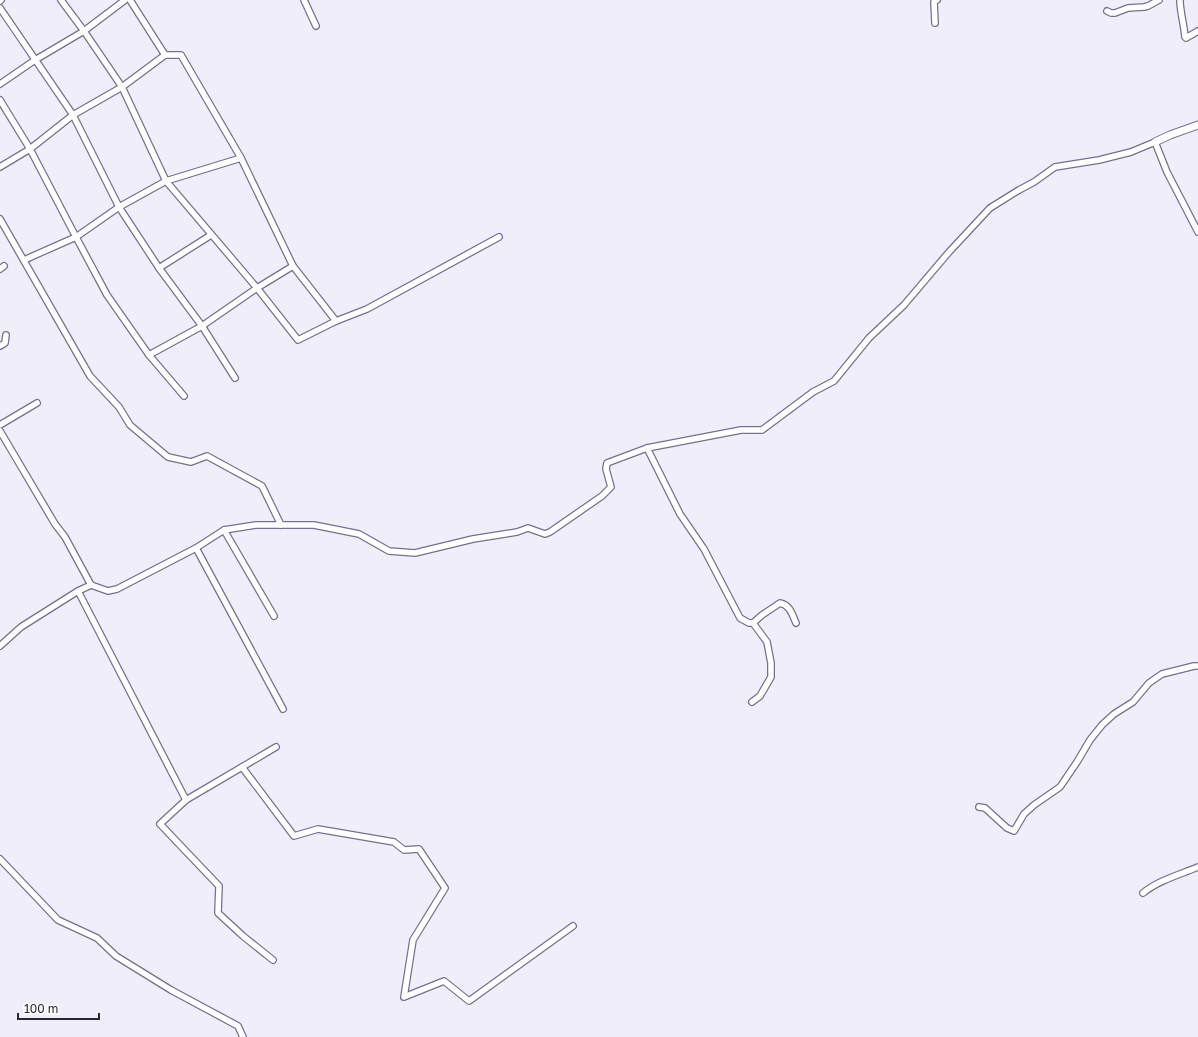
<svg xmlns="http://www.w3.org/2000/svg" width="1198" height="1037" viewBox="0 0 1198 1037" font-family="'Golos Text',sans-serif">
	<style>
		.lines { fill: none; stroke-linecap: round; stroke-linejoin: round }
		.minor-casing { stroke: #776f8e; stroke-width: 8 }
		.tertiary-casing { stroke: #776f8e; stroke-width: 9 }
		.minor { stroke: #fff; stroke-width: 5.5 }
		.tertiary { stroke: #fff; stroke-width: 7 }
	</style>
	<rect width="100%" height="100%" fill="#f1eefc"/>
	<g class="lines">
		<defs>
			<g id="minor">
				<path d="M61,0L84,31L122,87L166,181L257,288L298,340L336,321L367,309L499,237"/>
				<path d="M130,0L165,55"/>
				<path d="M304,0L316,26"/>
				<path d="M1180,0C1180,12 1184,24 1185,37L1186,38L1198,31"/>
				<path d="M0,1L1,0"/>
				<path d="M0,8L73,115L119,207L159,268L202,326L235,378"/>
				<path d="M1107,11L1111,13H1115L1128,8L1144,7L1148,6L1159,0"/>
				<path d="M935,23L934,2L937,0"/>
				<path d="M0,84L35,60L84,31L125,0"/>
				<path d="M0,100L30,149L76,237L107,295L149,355L184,396"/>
				<path d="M0,167L30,149L73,115L122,87L165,55H181L241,158L293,266L336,321"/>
				<path d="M0,219L90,376L119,407L130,425L168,457L191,462L207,456L262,486L281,525"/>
				<path d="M24,260L76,237L119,207L166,181L241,158"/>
				<path d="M159,268L211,235"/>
				<path d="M0,269L4,266"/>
				<path d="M0,346L5,343L6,335"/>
				<path d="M149,355L202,326L257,288L293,266"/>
				<path d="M0,425L37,403"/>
				<path d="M0,431L55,524L65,537L91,585"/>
				<path d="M647,448L680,514L704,549L740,618L749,623H753L767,642L771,663V677L760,696L752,702"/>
				<path d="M224,530L274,616"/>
				<path d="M196,548L283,709"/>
				<path d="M78,591L186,800"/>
				<path d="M753,623L762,615L780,603C790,605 792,614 796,623"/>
				<path d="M0,646L21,627L78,591L91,585L108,591L117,589L196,548L224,530L256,525H314L359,534L389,551L415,553L473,539L517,532L528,528L545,534L550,532L602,496L611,487L606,469L607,463L647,448L741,430H762L813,392L834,381L869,338L904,305L949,252L990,208L1019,190L1034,182L1055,167L1099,160L1131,152L1155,142L1167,172L1198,232"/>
				<path d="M242,767L294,836L318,829L394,842L404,850L419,849L445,888L413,940L404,997L444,981L469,1001L573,926"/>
				<path d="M979,807L985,808L1007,828L1014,831L1024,814L1034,805L1060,787L1077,762L1090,740L1102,725L1114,714L1133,702L1149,683L1162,674L1194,666H1198"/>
				<path d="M0,859L58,920L97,938L116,956L171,990L238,1026L243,1037"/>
				<path d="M1143,893C1159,880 1179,875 1198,867"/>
				<path d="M273,960L243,936L218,913L219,886L160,824L186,800L276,747"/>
			</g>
			<path id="tertiary" d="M1155,142L1170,135L1198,125"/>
		</defs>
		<!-- minor casing -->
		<use href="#minor" class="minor-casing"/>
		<!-- tertiary casing -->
		<use href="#tertiary" class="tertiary-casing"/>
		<!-- minor -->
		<use href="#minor" class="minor"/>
		<!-- tertiary -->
		<use href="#tertiary" class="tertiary"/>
	</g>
	<!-- scale -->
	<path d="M18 1013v6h81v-6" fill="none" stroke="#292532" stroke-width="2"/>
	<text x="24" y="1013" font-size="12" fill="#292532" stroke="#fdfdfd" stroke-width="3" paint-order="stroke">100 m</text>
</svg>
